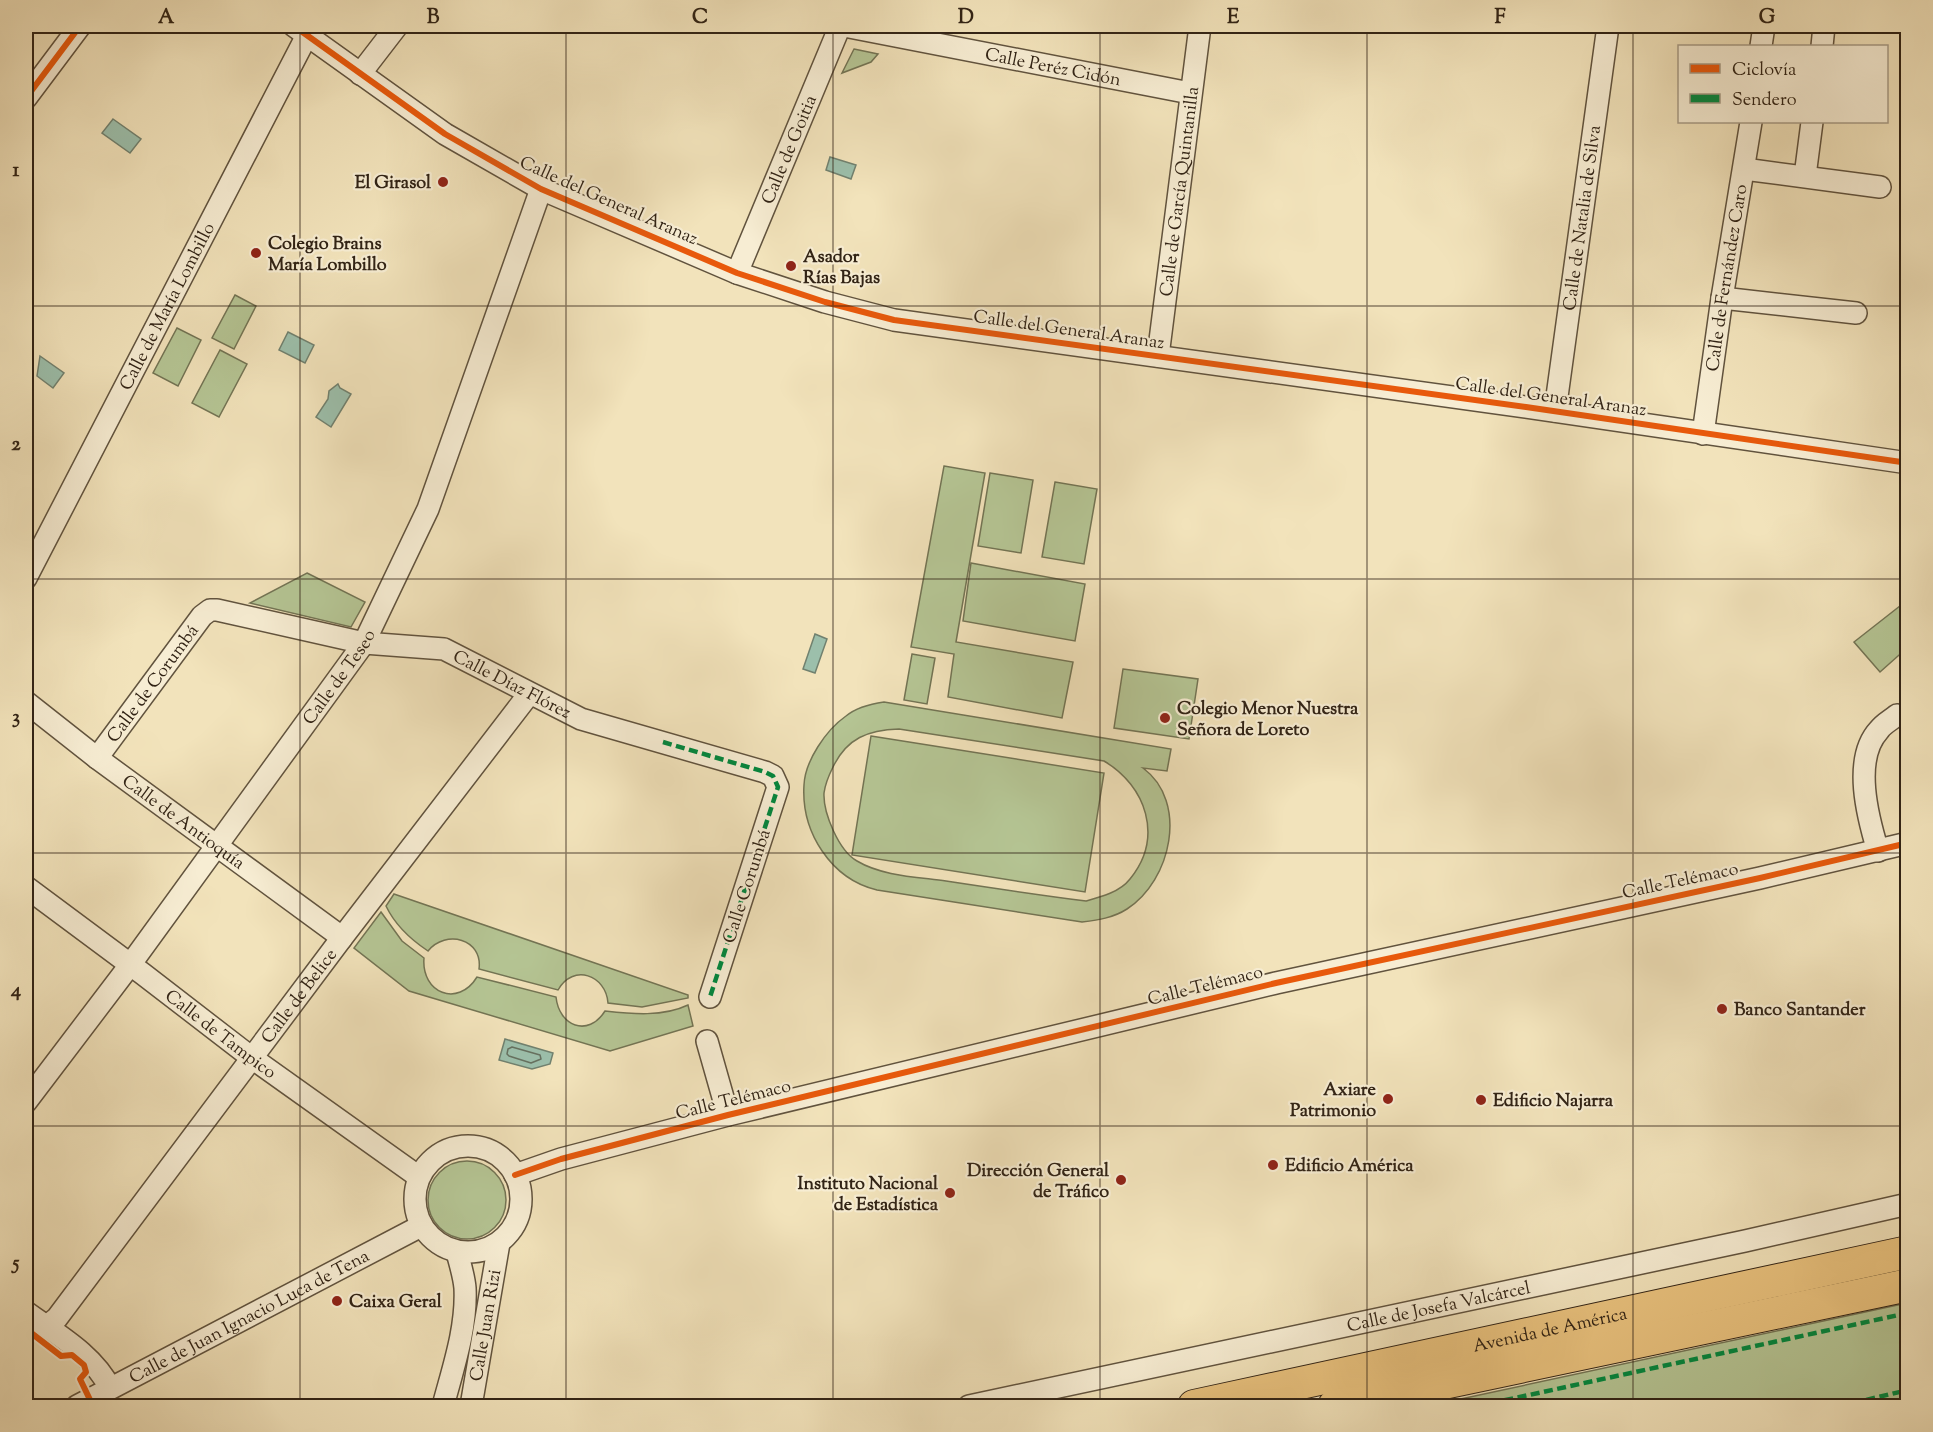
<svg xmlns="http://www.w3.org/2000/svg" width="1933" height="1432" viewBox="0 0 1933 1432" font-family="'Sorts Mill Goudy',serif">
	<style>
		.green { fill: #b5c594; stroke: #737454; stroke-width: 1.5; fill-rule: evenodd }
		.water { fill: #9cbfab; stroke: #71816f; stroke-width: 1.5 }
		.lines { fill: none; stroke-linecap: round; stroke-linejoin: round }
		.shore { stroke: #667160; stroke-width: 1.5 }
		.minor-casing { stroke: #61533e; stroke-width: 24 }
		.highway-casing { stroke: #312315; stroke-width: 34 }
		.minor { stroke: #f7edd3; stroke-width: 21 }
		.highway { stroke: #e9c27e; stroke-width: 32 }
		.quiet { stroke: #00873e; stroke-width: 4.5; stroke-dasharray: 9 4.5; stroke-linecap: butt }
		.cycleway-casing { stroke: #f7edd3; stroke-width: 10 }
		.cycleway { stroke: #e8590c; stroke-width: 6 }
		.grid { fill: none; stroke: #312315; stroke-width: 1.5; stroke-opacity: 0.55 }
		.poi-dot { fill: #8f2418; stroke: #f7edd3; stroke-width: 2 }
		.labels { text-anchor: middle; stroke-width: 4.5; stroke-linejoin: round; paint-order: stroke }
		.street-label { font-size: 18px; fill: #312315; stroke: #f7edd3 }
		.poi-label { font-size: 18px; font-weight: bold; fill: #312315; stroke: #f7edd3; text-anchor: start }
		.neatline { fill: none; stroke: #312315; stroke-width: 2 }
		.grid-label { font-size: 20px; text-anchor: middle; font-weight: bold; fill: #312315 }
	</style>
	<rect width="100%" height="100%" fill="#f2e3bb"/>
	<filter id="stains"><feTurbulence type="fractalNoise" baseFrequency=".00333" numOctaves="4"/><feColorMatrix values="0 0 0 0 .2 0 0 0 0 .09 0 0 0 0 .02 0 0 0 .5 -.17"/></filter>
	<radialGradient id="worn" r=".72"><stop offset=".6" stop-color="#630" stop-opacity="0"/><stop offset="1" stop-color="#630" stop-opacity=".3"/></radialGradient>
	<!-- green -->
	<g class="green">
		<path d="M854,49L878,54L871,62L842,73Z"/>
		<path d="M235,295L256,306L234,349L212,338Z"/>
		<path d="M177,328L201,340L178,386L153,373Z"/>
		<path d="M220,350L247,364L219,417L192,403Z"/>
		<path d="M944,466L985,473L956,642L1073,662L1062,718L948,697L954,654L911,647Z"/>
		<path d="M990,473L1033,480L1021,553L978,546Z"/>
		<path d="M1055,482L1097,489L1084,564L1042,557Z"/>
		<path d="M971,563L1085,584L1075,641L963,621Z"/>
		<path d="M307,573L365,602L351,627L250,603Z"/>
		<path d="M1905,602L1907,605V648L1880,672L1854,642Z"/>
		<path d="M912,654L935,658L927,704L904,700Z"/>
		<path d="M1123,669L1198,679L1189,739L1114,728Z"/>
		<path d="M884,702L1171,749L1167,771L1143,768C1189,802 1171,881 1127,909C1113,918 1098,920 1082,922L877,890C831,879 801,832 804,785C805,761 826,730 846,716C857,707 870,704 884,702ZM899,729L1104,761C1146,786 1164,837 1130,879C1120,892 1101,897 1086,901C1039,895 992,888 946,881C917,877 882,876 857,861C839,851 823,813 824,793C825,785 829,775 833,767C847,738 868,730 899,729Z"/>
		<path d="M871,736L1104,773L1085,892L852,855Z"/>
		<path d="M394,894L688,995V998L642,1007L608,1003C606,975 573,963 558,990L479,969C483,939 446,929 428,951C410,939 395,925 386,906Z"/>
		<path d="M381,912L402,941L424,958C421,993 458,1008 477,977L556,997C559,1026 588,1038 605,1011C632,1014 663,1017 688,1005L693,1026L610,1051L409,991L354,948Z"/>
		<circle cx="467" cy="1200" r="39"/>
		<path d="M1907,1303V1399L1873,1406H1428Z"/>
	</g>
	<!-- water -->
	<g class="water">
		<path d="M113,119L141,139L130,153L102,133Z"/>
		<path d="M830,157L856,165L851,179L826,170Z"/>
		<path d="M288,332L314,345L305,363L279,350Z"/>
		<path d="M40,356L64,373L53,388L37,376Z"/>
		<path d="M338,384L340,388L351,394L331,427L316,417L328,399L329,391Z"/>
		<path d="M815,634L827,639L815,673L803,669Z"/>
		<path d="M505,1039L553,1053L550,1064L532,1069L499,1060Z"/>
	</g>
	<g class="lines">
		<!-- shore -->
		<path class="shore" d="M512,1047L540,1055L541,1059L531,1063L509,1056L507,1054L508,1049Z"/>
		<defs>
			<g id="minor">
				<path d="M294,26L445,134L541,189L737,273L825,302L894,320L1526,407L1908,463"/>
				<path id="s1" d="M844,26L1190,93"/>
				<path d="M1761,46L1764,26"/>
				<path d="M1822,46L1824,26"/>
				<path d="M360,74L397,26"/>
				<path d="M26,98L80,26"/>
				<path d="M1744,169L1880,187"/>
				<path d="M1805,176L1812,122"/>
				<path id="s2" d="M737,273L840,26"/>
				<path d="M1722,298L1856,313"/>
				<path id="s3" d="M1158,356L1200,26"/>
				<path id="s4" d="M1555,411L1608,26"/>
				<path id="s5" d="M1703,434L1722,298L1751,122"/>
				<path id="s6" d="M26,578L304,41L306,34"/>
				<path id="s7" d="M26,702L97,758L336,933L341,939"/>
				<path id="s8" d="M97,758L202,616L210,610H217L364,643L444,649L581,719L765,772L773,776L778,787L710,997"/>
				<path d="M1878,851C1868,818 1852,759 1879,730C1883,724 1891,720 1897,715"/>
				<path id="s9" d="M26,887L143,974L252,1058L419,1177"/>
				<path d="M707,1041L728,1115"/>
				<path id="s10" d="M26,1102L130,965L364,643L428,509L541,189"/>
				<circle cx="468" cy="1199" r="53"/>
				<path d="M515,1175L561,1159L728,1115L1276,983L1760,878L1908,843"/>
				<path d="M26,1312C56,1334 93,1354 110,1388"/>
				<path id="s11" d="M46,1327L57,1318L341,939L529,694"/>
				<path id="s12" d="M77,1406L421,1226"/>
				<path d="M443,1406C453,1368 467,1328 465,1288C464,1276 460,1264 457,1252"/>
				<path id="s13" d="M471,1406L499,1243"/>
				<path id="s14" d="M969,1406L1745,1241L1908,1204"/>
			</g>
			<g id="highway">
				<path id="s15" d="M1194,1406L1908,1252"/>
				<path d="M1334,1406L1908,1285"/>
			</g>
		</defs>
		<!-- minor casing -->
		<use href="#minor" class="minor-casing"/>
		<!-- highway casing -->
		<use href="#highway" class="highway-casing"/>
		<!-- minor -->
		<use href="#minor" class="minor"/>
		<!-- highway -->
		<use href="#highway" class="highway"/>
		<!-- quiet -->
		<g class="quiet">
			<path d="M663,742L765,772L773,776L778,787L710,997"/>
			<path d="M1478,1406L1908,1313"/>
			<path d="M1840,1406L1908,1390"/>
		</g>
		<defs>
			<g id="cycleway">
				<path d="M294,26L445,134L541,189L737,273L825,302L894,320L1526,407L1908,463"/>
				<path d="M26,98L80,26"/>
				<path d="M515,1175L561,1159L728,1115L1276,983L1760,878L1908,843"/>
				<path d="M26,1329L61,1356L72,1355L84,1365L86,1372L80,1379L93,1406"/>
			</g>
		</defs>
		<!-- cycleway casing -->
		<use href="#cycleway" class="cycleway-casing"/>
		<!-- cycleway -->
		<use href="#cycleway" class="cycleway"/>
	</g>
	<!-- grid -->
	<path class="grid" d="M300,26V1406M566,26V1406M833,26V1406M1100,26V1406M1367,26V1406M1633,26V1406M26,306H1908M26,579H1908M26,853H1908M26,1126H1908"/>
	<!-- markers -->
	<g class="poi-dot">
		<circle cx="443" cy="182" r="6"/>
		<circle cx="256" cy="253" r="6"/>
		<circle cx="791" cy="266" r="6"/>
		<circle cx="1165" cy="718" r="6"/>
		<circle cx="1722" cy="1009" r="6"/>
		<circle cx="1388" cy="1099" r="6"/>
		<circle cx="1481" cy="1100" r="6"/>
		<circle cx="1273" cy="1165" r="6"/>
		<circle cx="1121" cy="1180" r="6"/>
		<circle cx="950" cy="1193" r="6"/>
		<circle cx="337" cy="1301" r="6"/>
	</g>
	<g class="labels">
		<!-- street labels -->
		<g class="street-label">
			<text dy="6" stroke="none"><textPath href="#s1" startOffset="213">Calle Peréz Cidón</textPath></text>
			<text dy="6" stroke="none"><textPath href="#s2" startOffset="134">Calle de Goitia</textPath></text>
			<text dy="6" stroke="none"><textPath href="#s3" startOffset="166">Calle de García Quintanilla</textPath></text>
			<text transform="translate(609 200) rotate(24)" y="6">Calle del General Aranaz</text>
			<text dy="6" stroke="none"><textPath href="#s4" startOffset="195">Calle de Natalia de Silva</textPath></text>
			<text dy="6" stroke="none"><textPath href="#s5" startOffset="158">Calle de Fernández Caro</textPath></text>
			<text dy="6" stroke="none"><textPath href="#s6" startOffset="306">Calle de María Lombillo</textPath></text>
			<text transform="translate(1069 329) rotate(8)" y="6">Calle del General Aranaz</text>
			<text transform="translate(1551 396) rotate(8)" y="6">Calle del General Aranaz</text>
			<text dy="6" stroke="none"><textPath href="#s10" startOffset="528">Calle de Teseo</textPath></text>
			<text dy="6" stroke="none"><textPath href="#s8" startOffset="93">Calle de Corumbá</textPath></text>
			<text dy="6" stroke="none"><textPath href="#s8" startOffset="501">Calle Díaz Flórez</textPath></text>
			<text dy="6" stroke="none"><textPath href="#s7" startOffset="198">Calle de Antioquía</textPath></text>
			<text transform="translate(1680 880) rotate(-12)" y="6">Calle Telémaco</text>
			<text transform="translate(746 886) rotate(-72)" y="6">Calle Corumbá</text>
			<text transform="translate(1205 985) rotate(-14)" y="6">Calle Telémaco</text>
			<text dy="6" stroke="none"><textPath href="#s11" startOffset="417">Calle de Belice</textPath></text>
			<text dy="6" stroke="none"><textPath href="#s9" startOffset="244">Calle de Tampico</textPath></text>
			<text transform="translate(733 1099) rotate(-14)" y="6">Calle Telémaco</text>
			<text dy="6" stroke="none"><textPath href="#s14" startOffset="480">Calle de Josefa Valcárcel</textPath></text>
			<text dy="6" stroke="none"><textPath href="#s12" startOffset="194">Calle de Juan Ignacio Luca de Tena</textPath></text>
			<text dy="6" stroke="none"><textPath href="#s13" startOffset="82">Calle Juan Rizi</textPath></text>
			<text dy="6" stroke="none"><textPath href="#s15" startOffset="364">Avenida de América</textPath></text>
		</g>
		<!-- poi labels -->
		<g class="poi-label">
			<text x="431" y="188" text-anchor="end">El Girasol</text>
			<text x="268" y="249">Colegio Brains<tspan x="268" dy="21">María Lombillo</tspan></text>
			<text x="803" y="262">Asador<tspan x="803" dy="21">Rías Bajas</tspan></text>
			<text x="1177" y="714">Colegio Menor Nuestra<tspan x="1177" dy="21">Señora de Loreto</tspan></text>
			<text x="1734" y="1015">Banco Santander</text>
			<text x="1376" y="1095" text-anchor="end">Axiare<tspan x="1376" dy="21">Patrimonio</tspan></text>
			<text x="1493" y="1106">Edificio Najarra</text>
			<text x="1285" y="1171">Edificio América</text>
			<text x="1109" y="1176" text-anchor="end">Dirección General<tspan x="1109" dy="21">de Tráfico</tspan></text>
			<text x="938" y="1189" text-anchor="end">Instituto Nacional<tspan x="938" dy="21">de Estadística</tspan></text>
			<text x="349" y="1307">Caixa Geral</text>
		</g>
	</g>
	<!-- margin -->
	<rect width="1933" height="1432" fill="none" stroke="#f2e3bb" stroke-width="66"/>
	<!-- legend -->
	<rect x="1678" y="45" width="210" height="78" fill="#f7edd3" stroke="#a89c87" stroke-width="1.5"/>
	<rect x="1690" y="64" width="30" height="9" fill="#e8590c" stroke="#a89c87" stroke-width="1.5"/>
	<text x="1732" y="75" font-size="18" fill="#312315">Ciclovía</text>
	<rect x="1690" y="94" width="30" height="9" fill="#00873e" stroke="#a89c87" stroke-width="1.5"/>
	<text x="1732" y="105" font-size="18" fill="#312315">Sendero</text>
	<rect x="33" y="33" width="1867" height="1366" class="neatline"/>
	<g class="grid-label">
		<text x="166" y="23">A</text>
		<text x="433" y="23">B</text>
		<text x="700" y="23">C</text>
		<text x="966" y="23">D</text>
		<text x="1233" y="23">E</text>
		<text x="1500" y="23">F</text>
		<text x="1767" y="23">G</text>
		<text x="16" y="176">1</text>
		<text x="16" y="450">2</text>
		<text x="16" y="723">3</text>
		<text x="16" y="996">4</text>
		<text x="16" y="1269">5</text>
	</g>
	<rect width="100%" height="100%" filter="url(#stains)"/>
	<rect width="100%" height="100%" fill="url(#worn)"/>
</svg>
